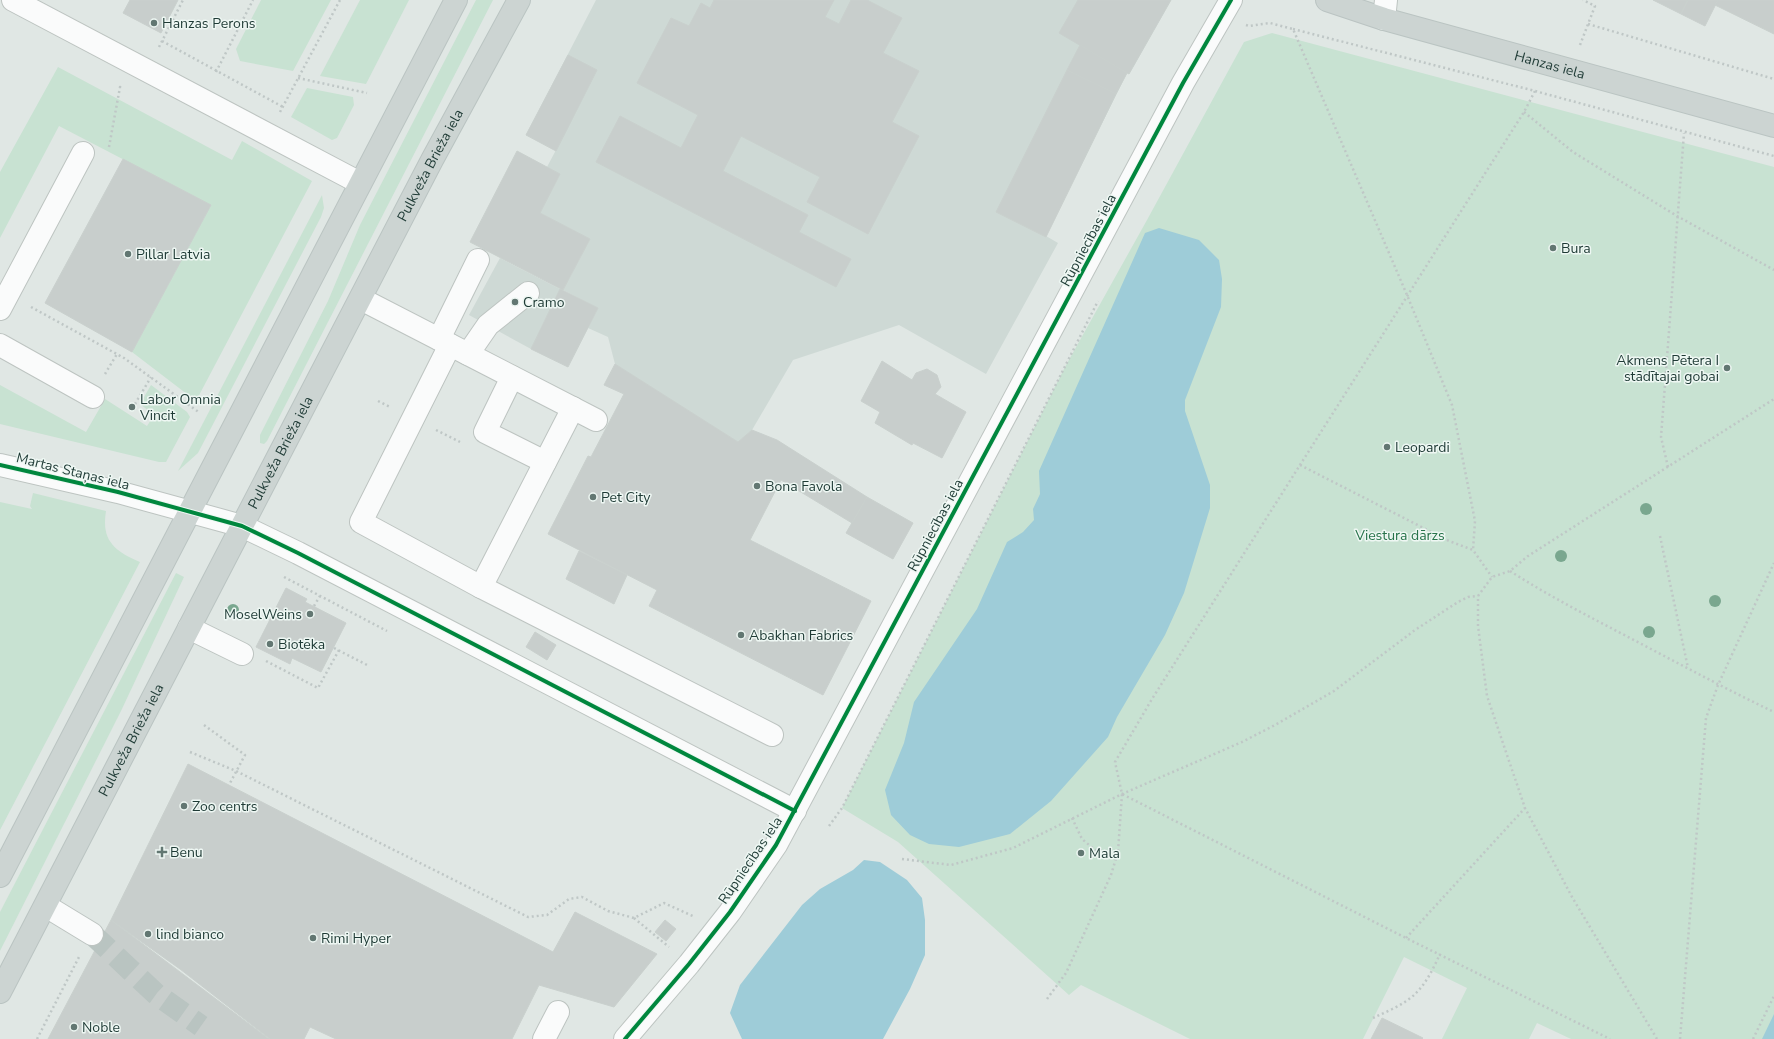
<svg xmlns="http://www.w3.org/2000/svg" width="1774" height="1039" viewBox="0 0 1774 1039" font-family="'Nunito Sans',sans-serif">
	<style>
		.built { fill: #ced9d5 }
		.green { fill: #c8e2d2 }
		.water { fill: #9eccd8 }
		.building { fill: #c8cecc; stroke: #c9d0cd }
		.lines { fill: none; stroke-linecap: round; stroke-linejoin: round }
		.minor-tunnel { stroke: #b9c4c1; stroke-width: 22; stroke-dasharray: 22 11; stroke-linecap: butt }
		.minor-casing { stroke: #bdc4c1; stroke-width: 24 }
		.major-casing { stroke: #bac4c2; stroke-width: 24 }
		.path { stroke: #bfc7c6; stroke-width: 2.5; stroke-dasharray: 2 3; stroke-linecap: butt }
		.minor { stroke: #fafbfb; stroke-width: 22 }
		.major { stroke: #ccd4d2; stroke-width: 22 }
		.cycleway-casing { stroke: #eef7f3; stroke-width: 6 }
		.cycleway { stroke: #00873e; stroke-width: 4 }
		.tree { fill: #7aa78f }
		.poi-dot { fill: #627772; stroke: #eef7f3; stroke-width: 1.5 }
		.labels { text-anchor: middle; stroke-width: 3; stroke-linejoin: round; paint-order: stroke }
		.poi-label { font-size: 14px; fill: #1e3a35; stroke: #eef7f3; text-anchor: start }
		.street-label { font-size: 14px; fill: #1e3a35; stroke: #eef7f3 }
		.park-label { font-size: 14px; fill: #27734a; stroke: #eef7f3 }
	</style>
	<rect width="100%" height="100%" fill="#e0e7e4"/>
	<!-- built -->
	<g class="built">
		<path d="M596,0H1171L1129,74L1127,73L1046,236L1058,243L986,374L899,325L793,360L752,430L738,442L615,364L608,337L588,328L598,308L563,290L590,239L540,213L560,174L547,167L556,150L526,135Z"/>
		<path d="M500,258L560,289L531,349L469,315Z"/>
	</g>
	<!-- green -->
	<g class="green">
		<path d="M261,0H331L293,71L240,61L236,49Z"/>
		<path d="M360,0H409L366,84L320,76Z"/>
		<path d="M476,0H493L267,441L264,444L260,443V435L328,301L360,225Z"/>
		<path d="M1272,33L1774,167V1039H1571L1537,1023L1529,1039H1442L1467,988L1404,957L1363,1039H1190L1081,985L1069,995L898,842L842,808L1065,367L1147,220L1244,42Z"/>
		<path d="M58,67L232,160L242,141L312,181L196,401L132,352L211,205L59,126L0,238V172Z"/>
		<path d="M307,88L353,97L354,105L337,138L332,140L291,117Z"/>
		<path d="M322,195L324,208L321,217L198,453L178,471Z"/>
		<path d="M0,385L86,432L105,399L147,426L154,415L140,404L151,385L187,412L190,417L166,462H159L0,424Z"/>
		<path d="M33,493L106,511C101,541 115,551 140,562L0,830V502L32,509L30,506Z"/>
		<path d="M176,573L184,577L121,711L0,951V912Z"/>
	</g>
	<!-- water -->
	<g class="water">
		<path d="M1159,228L1199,240L1219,260L1222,279L1221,307L1185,400V411L1210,485V508L1184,593L1165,635L1117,717L1108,737L1051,801L1010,834L959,847L929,844L910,835L891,815L885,790L904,743L914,702L977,609L1007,542L1023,532L1034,520L1033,509L1040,494L1039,471L1145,233Z"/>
		<path d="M864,860L880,862L907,880L922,898L925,920V955L910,989L883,1039H742L730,1013L740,985L802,905L820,889L853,870Z"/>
		<path d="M1774,1014V1039H1762Z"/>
	</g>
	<!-- building -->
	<g class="building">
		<path d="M130,0H178L161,33L123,13Z"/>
		<path d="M714,0H834L825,17L839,24L851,0H867L902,18L883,53L919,71L892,122L919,136L868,234L807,202L820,177L741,136L723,171L808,215L799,232L851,259L836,287L596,162L620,116L681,148L698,115L637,83L671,18L689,26L701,3L710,8Z"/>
		<path d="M1078,0H1171L1129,74L1059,33Z"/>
		<path d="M1653,0H1688L1681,14Z"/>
		<path d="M1688,0H1718L1705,26L1681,14Z"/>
		<path d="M1718,0H1774V34L1715,5Z"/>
		<path d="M1080,45L1127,73L1116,94L1067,70Z"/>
		<path d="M568,55L597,70L556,151L526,135Z"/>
		<path d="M1067,70L1116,94L1046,237L996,212Z"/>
		<path d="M517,151L560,174L540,213L590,239L563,290L470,242Z"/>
		<path d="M123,159L211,205L132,352L45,303Z"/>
		<path d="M560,289L598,308L568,367L531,349Z"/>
		<path d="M882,361L912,380L916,373L927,369L937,375L941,387L935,394L966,412L942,458L913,443L912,445L875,423L880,412L861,401Z"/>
		<path d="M615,364L738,442L752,430L777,440L867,497L852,523L781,480L750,540L871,601L823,695L649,606L657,590L548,534L588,456L591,457L624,394L604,385Z"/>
		<path d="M867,497L913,523L893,559L846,533Z"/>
		<path d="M579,551L627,575L614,604L566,579Z"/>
		<path d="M286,588L307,599L305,602L346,623L321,672L292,658L290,664L256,647Z"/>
		<path d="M535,632L556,645L547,660L526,647Z"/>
		<path d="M188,764L553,952L575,912L657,954L614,1007L539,985L512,1039H336L310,1027L304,1039H270L180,969L111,920Z"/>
		<path d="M111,920L269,1039H48Z"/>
		<path d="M665,920L676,929L666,941L655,932Z"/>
		<path d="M1382,1018L1423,1038L1422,1039H1371Z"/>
	</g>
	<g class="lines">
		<!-- minor-tunnel -->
		<path class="minor-tunnel" d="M92,934L156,994L201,1026"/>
		<defs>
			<g id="minor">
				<path d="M13,0L360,183"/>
				<path d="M1384,19L1386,0"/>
				<path d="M361,299L596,420"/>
				<path d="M0,309L83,153"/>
				<path d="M439,339L478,260"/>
				<path d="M0,345L93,397"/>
				<path d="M450,345L361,522L481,587L573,408"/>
				<path d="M468,354L488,325L528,293"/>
				<path d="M512,377L485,432L545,462"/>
				<path d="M0,465L118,492L242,526L298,553L795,811"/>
				<path d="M481,587L772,735"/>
				<path d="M189,628L242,654"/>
				<path d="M46,906L92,934"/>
				<path d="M544,1039L558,1012"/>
				<path d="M625,1039L689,964L730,912L776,845L1183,83L1231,0"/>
			</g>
			<g id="major">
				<path id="s1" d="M1327,0L1384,19L1774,126"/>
				<path d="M0,876L456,0"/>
				<path id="s2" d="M0,992L432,160L519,0"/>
			</g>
		</defs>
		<!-- minor casing -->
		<use href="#minor" class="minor-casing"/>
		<!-- major casing -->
		<use href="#major" class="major-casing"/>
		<!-- path -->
		<g class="path">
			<path d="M1588,24L1774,79"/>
			<path d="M1246,25L1249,26L1270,23L1293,29L1407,295L1452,405L1475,521L1473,550"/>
			<path d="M1293,29L1535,91L1774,156"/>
			<path d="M162,41L283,107"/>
			<path d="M1580,45L1595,6L1583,0"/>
			<path d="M159,47L183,0"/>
			<path d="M216,72L253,0"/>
			<path d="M298,78L367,93"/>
			<path d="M1535,91L1524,112L1300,465L1152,699L1115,762L1122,794L1406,938L1610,1039"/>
			<path d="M280,112L340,0"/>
			<path d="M1524,112L1573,152L1677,216L1774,270"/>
			<path d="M109,147L120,87L122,89"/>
			<path d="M31,307L124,358L200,413"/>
			<path d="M105,374L117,354"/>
			<path d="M378,401L390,407"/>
			<path d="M135,404L151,377"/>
			<path d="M436,430L460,442"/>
			<path d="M1300,465L1449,541L1473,550L1492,577"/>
			<path d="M1668,467L1661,437L1684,133"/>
			<path d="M1660,536L1688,668"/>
			<path d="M1510,571C1555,600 1602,623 1649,648C1691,670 1732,692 1774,712"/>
			<path d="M284,577L387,631"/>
			<path d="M314,606L320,596"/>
			<path d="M334,648L369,666"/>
			<path d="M266,661L318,688L339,650"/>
			<path d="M204,725L245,755L229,785"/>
			<path d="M190,752L236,771L528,917L547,915L569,899L582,897L608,911L634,918L664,903L695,917"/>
			<path d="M1072,818L1082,839L1095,850L1118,852"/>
			<path d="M829,826L842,808L1098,301"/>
			<path d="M902,859L951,865L1013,848L1122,794L1242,742L1275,725L1334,691L1415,630L1458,602L1468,597L1478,596"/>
			<path d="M634,918L669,947"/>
			<path d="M1406,938L1525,808"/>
			<path d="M1047,999L1066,973L1111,875L1118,852L1122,794"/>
			<path d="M1373,1018C1388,1011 1406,1004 1417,992C1427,982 1434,967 1440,954"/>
			<path d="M37,1039L79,957"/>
			<path d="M1657,1039L1572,897L1525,808L1487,696L1478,626V596L1492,577L1510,571L1528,556L1774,399"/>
			<path d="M1680,1039L1706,718L1718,685L1774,563"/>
			<path d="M1753,1039L1774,996"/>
		</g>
		<!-- minor -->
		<use href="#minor" class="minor"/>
		<!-- major -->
		<use href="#major" class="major"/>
		<defs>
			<g id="cycleway">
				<path d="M0,465L118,492L242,526L298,553L795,811"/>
				<path d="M625,1039L689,964L730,912L776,845L1183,83L1231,0"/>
			</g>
		</defs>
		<!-- cycleway casing -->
		<use href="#cycleway" class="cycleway-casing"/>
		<!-- cycleway -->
		<use href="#cycleway" class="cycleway"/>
	</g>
	<!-- trees -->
	<g class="tree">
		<circle cx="1646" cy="509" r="6"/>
		<circle cx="1561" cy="556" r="6"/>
		<circle cx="1715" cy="601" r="6"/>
		<circle cx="233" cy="610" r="6"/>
		<circle cx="1649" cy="632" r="6"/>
	</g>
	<!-- markers -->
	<g class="poi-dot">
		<circle cx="154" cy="23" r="4"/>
		<circle cx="1553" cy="248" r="4"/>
		<circle cx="128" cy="254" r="4"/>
		<circle cx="515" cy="302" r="4"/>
		<circle cx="1727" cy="368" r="4"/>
		<circle cx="132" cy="407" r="4"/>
		<circle cx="1387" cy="447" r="4"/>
		<circle cx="757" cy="486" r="4"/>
		<circle cx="593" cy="497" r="4"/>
		<circle cx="310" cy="614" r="4"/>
		<circle cx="741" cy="635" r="4"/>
		<circle cx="270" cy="644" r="4"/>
		<circle cx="184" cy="806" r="4"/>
		<path d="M160 846h4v4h4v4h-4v4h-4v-4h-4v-4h4z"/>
		<circle cx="1081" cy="853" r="4"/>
		<circle cx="148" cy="934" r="4"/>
		<circle cx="313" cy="938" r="4"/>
		<circle cx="74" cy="1027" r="4"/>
	</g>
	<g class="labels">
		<!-- poi labels -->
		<g class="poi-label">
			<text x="162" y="28">Hanzas Perons</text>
			<text x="1561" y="253">Bura</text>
			<text x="136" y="259">Pillar Latvia</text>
			<text x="523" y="307">Cramo</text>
			<text x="1719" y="365" text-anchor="end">Akmens Pētera I<tspan x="1719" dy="16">stādītajai gobai</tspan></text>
			<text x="140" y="404">Labor Omnia<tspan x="140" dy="16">Vincit</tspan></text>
			<text x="1395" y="452">Leopardi</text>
			<text x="765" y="491">Bona Favola</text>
			<text x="601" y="502">Pet City</text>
			<text x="302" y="619" text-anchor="end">MoselWeins</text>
			<text x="749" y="640">Abakhan Fabrics</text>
			<text x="278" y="649">Biotēka</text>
			<text x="192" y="811">Zoo centrs</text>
			<text x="170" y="857">Benu</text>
			<text x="1089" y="858">Mala</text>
			<text x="156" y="939">lind bianco</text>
			<text x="321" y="943">Rimi Hyper</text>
			<text x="82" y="1032">Noble</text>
		</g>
		<!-- street labels -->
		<g class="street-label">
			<text dy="5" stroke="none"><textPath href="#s1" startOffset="232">Hanzas iela</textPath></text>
			<text dy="5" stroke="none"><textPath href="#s2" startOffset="932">Pulkveža Brieža iela</textPath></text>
			<text transform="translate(1088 240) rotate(-62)" y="5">Rūpniecības iela</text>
			<text dy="5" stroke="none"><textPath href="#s2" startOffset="608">Pulkveža Brieža iela</textPath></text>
			<text transform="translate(73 471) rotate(14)" y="5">Martas Staņas iela</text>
			<text transform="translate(935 525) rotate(-62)" y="5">Rūpniecības iela</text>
			<text dy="5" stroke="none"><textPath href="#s2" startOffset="284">Pulkveža Brieža iela</textPath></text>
			<text transform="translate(750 860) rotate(-56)" y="5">Rūpniecības iela</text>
		</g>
		<!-- park labels -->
		<g class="park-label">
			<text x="1400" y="540">Viestura dārzs</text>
		</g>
	</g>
</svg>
